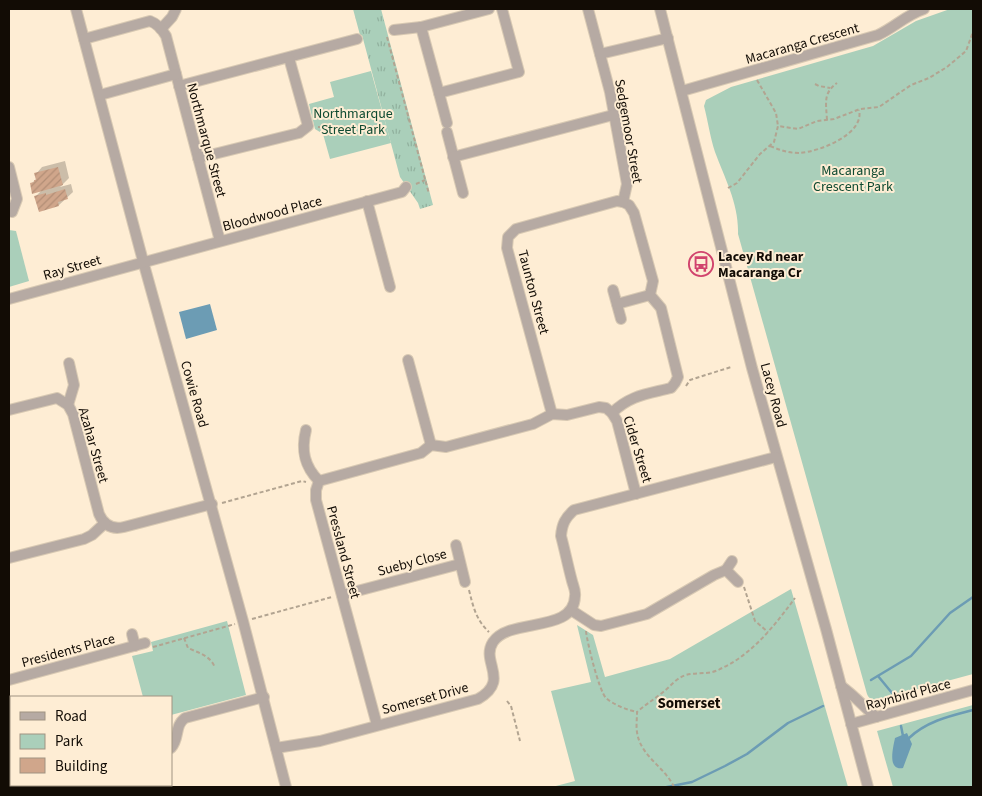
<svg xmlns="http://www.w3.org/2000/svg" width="982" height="796" viewBox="0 0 982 796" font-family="'Source Sans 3',sans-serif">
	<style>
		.grass { fill: url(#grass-tufts) }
		.green { fill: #aacfba }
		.water { fill: #6c9cb4 }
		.shadow { fill: #0003 }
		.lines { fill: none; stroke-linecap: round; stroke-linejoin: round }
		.stream { stroke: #6c9cb4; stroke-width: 2.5 }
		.building { fill: url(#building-hatch) }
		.minor-casing { stroke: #d8c9b3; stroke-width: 12 }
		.path { stroke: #b2a491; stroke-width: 2; stroke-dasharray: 4 2.5; stroke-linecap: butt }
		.minor { stroke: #b6aaa3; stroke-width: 10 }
		.labels { text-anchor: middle; stroke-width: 4; stroke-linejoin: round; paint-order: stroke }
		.street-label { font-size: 14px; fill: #120c05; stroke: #feedd4 }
		.park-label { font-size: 14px; fill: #0e4a31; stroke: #feedd4 }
		.poi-label { font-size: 14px; font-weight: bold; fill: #120c05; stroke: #feedd4; text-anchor: start }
		.neighbourhood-label { font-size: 15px; font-weight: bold; fill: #120c05; stroke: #feedd4 }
	</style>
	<defs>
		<pattern id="grass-tufts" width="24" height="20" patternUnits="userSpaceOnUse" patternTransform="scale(1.25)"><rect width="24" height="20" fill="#aacfba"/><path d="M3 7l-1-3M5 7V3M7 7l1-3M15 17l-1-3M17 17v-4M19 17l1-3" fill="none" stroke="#91b19e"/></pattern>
		<pattern id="building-hatch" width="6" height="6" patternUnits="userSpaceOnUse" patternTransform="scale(1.25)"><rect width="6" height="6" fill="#d0a68b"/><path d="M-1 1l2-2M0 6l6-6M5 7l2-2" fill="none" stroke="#b28e76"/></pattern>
	</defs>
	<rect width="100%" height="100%" fill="#feedd4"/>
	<!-- grass -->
	<path class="grass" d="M353,9H381L433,205L420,209L418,203L400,177L362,35H360Z"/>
	<!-- green -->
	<g class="green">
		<path d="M950,9H973V674L877,700C872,700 869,699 867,694L738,234C739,204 725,179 715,152C710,137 708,121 704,106L706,100L731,87L873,46L916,21Z"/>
		<path d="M371,71L391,143L330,159L323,134L315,129L309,104L334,97L330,82Z"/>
		<path d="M9,230L16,231L29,281L9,287Z"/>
		<path d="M791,589L848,787H552L575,781L551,691L591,682L577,625L593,635L605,677L670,659Z"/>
		<path d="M227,621L246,695L171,715V697H143L132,656L153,651L151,642Z"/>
		<path d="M973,705V787H893L877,731Z"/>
	</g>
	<!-- water -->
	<g class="water">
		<path d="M210,304L217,330L186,339L179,312Z"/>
		<path d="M907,733L912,744L903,768C887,771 893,748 895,738Z"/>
	</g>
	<!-- shadow -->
	<path class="shadow" d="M65,161L69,178L60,187L71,184L73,192L59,205L35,197L42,190L31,184L37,178L36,174L42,167Z"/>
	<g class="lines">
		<!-- stream -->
		<g class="stream">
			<path d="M878,676L892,693"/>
			<path d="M871,680L911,656L950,613L973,597"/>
			<path d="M901,726L903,736"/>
			<path d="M909,738C927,721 950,716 973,710"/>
			<path d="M667,787L692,782L725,766L747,754L788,723L823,706"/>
		</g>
	</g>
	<!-- building -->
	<g class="building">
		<path d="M58,167L63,185L32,194L30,183L34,182V180H36L34,173Z"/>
		<path d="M65,189L68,199L58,202L59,206L39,212L34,196L46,193V195Z"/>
	</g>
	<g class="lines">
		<defs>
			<g id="minor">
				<path d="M76,9L143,261L243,621L286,787"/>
				<path d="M588,9L610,92L627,184L623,202L629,205L634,213L653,281L650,295L661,308L678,377L675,383L671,388C648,394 630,395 612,413"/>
				<path d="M660,9L752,368L826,629L868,787"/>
				<path d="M161,29L172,17L176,9"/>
				<path d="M394,30L421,27"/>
				<path d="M84,39L150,21C158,24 162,29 166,36L220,241"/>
				<path d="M600,54L668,38"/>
				<path d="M179,86L357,39"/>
				<path d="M682,91L878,35C895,27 906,15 924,9"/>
				<path d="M439,93L421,27L489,9"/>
				<path d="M100,95L176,74"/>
				<path d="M447,123L439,93L519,72L502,9"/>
				<path d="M447,132L463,193"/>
				<path d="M453,157L613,115"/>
				<path d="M198,158L299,133L308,126L289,58"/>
				<path d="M9,167L17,199L12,212"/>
				<path d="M367,201L390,287"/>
				<path d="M613,290L621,319"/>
				<path d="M9,299L402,192L406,187"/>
				<path d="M617,304L650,295"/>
				<path d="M408,360L431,445"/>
				<path d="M68,405L74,385L69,363"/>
				<path d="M9,410L57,398L68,405L73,414L99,514C104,525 112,530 124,527L212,504"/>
				<path d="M552,414L507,248L508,237L516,229L617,201L623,202"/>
				<path d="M306,430C301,450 304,466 319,481"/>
				<path d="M456,545L465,582"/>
				<path d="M9,558L84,539L92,535L105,523"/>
				<path d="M732,561L726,570L738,582"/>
				<path d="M342,595L460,564"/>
				<path d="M571,610L594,625L601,626L647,614L714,575L726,570"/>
				<path d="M132,634L135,646"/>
				<path d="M9,680L145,643"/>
				<path d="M841,686C854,695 864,707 876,717"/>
				<path d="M851,724L973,690"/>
				<path d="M377,725L316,500V490L319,481L421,453L431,445L446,447L533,424L552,414L567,415L599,407L606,408L612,413L617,421L636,494"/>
				<path d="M171,748C180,738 174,726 185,718L264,697"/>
				<path d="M276,748L320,741L478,699C511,680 480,662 493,642C510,617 574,634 575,596C576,591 573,585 572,581C568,566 565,551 561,536C562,524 565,518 574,510L776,457"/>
				<path d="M34,787L44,785"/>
			</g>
		</defs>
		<!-- minor casing -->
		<use href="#minor" class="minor-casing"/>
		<!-- path -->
		<g class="path">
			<path d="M387,37L429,194"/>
			<path d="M757,80L776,113L778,126"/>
			<path d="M815,84L819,86L830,88"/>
			<path d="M827,120C826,103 823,93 837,83"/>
			<path d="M318,127L338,128"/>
			<path d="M770,146C780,150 788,153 799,153C819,152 865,134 859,110"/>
			<path d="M416,184L425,180"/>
			<path d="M728,188L737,183L760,154L774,142L778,126L798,129L817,121L834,119L860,109L879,107L911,85L929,78L947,67L966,51L973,32"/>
			<path d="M686,386L690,380L731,367"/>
			<path d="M222,503L302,481L306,482"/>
			<path d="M744,587L755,621L768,632"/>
			<path d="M469,590C473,606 476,620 489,632"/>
			<path d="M252,619L332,597"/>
			<path d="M586,631C587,642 599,691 606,698C614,705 627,710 637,712"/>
			<path d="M184,638L188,648C199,653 211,656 215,668"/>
			<path d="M153,647L235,624"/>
			<path d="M507,701L511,706L520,741"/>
			<path d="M674,787C665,767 640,756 637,732C636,726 637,719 637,712C645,705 653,700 662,693C670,687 676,678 686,675C697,672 710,675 720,669C752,655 775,625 795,598"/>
		</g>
		<!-- minor -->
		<use href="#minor" class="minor"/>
	</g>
	<!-- icons -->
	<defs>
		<symbol id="bus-ring" viewBox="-11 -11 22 22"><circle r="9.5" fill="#feedd4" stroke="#d1436d" stroke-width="1.5"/><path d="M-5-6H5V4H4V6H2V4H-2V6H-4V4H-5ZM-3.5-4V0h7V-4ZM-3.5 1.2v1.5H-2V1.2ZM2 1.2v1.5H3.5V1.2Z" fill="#d1436d"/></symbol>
	</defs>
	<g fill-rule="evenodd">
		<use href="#bus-ring" x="687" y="250" width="28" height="28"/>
	</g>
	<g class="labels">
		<!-- street labels -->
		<g class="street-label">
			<text transform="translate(802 43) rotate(-16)" y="5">Macaranga Crescent</text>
			<text transform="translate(629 131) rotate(80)" y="5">Sedgemoor Street</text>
			<text transform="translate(207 140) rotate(75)" y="5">Northmarque Street</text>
			<text transform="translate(272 213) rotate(-15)" y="5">Bloodwood Place</text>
			<text transform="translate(72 267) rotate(-16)" y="5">Ray Street</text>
			<text transform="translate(534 292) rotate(75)" y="5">Taunton Street</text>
			<text transform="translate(195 394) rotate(74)" y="5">Cowie Road</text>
			<text transform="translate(774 395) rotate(75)" y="5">Lacey Road</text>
			<text transform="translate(94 445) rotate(74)" y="5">Azahar Street</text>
			<text transform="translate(638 449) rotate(73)" y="5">Cider Street</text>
			<text transform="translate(344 552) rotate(75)" y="5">Pressland Street</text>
			<text transform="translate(412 562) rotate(-15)" y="5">Sueby Close</text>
			<text transform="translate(68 650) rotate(-15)" y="5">Presidents Place</text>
			<text transform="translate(908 694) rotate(-15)" y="5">Raynbird Place</text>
			<text transform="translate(425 698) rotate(-15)" y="5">Somerset Drive</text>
		</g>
		<!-- park labels -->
		<g class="park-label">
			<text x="353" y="118">Northmarque<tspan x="353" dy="16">Street Park</tspan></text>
			<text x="853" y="175">Macaranga<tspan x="853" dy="16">Crescent Park</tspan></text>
		</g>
		<!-- poi labels -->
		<g class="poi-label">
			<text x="718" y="261">Lacey Rd near<tspan x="718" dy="16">Macaranga Cr</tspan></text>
		</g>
		<!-- neighbourhood labels -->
		<g class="neighbourhood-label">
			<text x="689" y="708">Somerset</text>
		</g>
	</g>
	<!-- border -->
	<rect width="982" height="796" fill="none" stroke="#120c05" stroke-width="20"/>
	<!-- legend -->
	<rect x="10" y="696" width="162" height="90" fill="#feedd4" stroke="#a09381"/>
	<rect x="20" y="712" width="25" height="8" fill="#b6aaa3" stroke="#a09381"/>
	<text x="55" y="721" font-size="15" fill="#120c05">Road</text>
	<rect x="20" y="734" width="25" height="15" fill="#aacfba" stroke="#a09381"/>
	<text x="55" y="746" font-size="15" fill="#120c05">Park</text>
	<rect x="20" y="758" width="25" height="15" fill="#d0a68b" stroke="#a09381"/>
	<text x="55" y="771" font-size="15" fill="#120c05">Building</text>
</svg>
